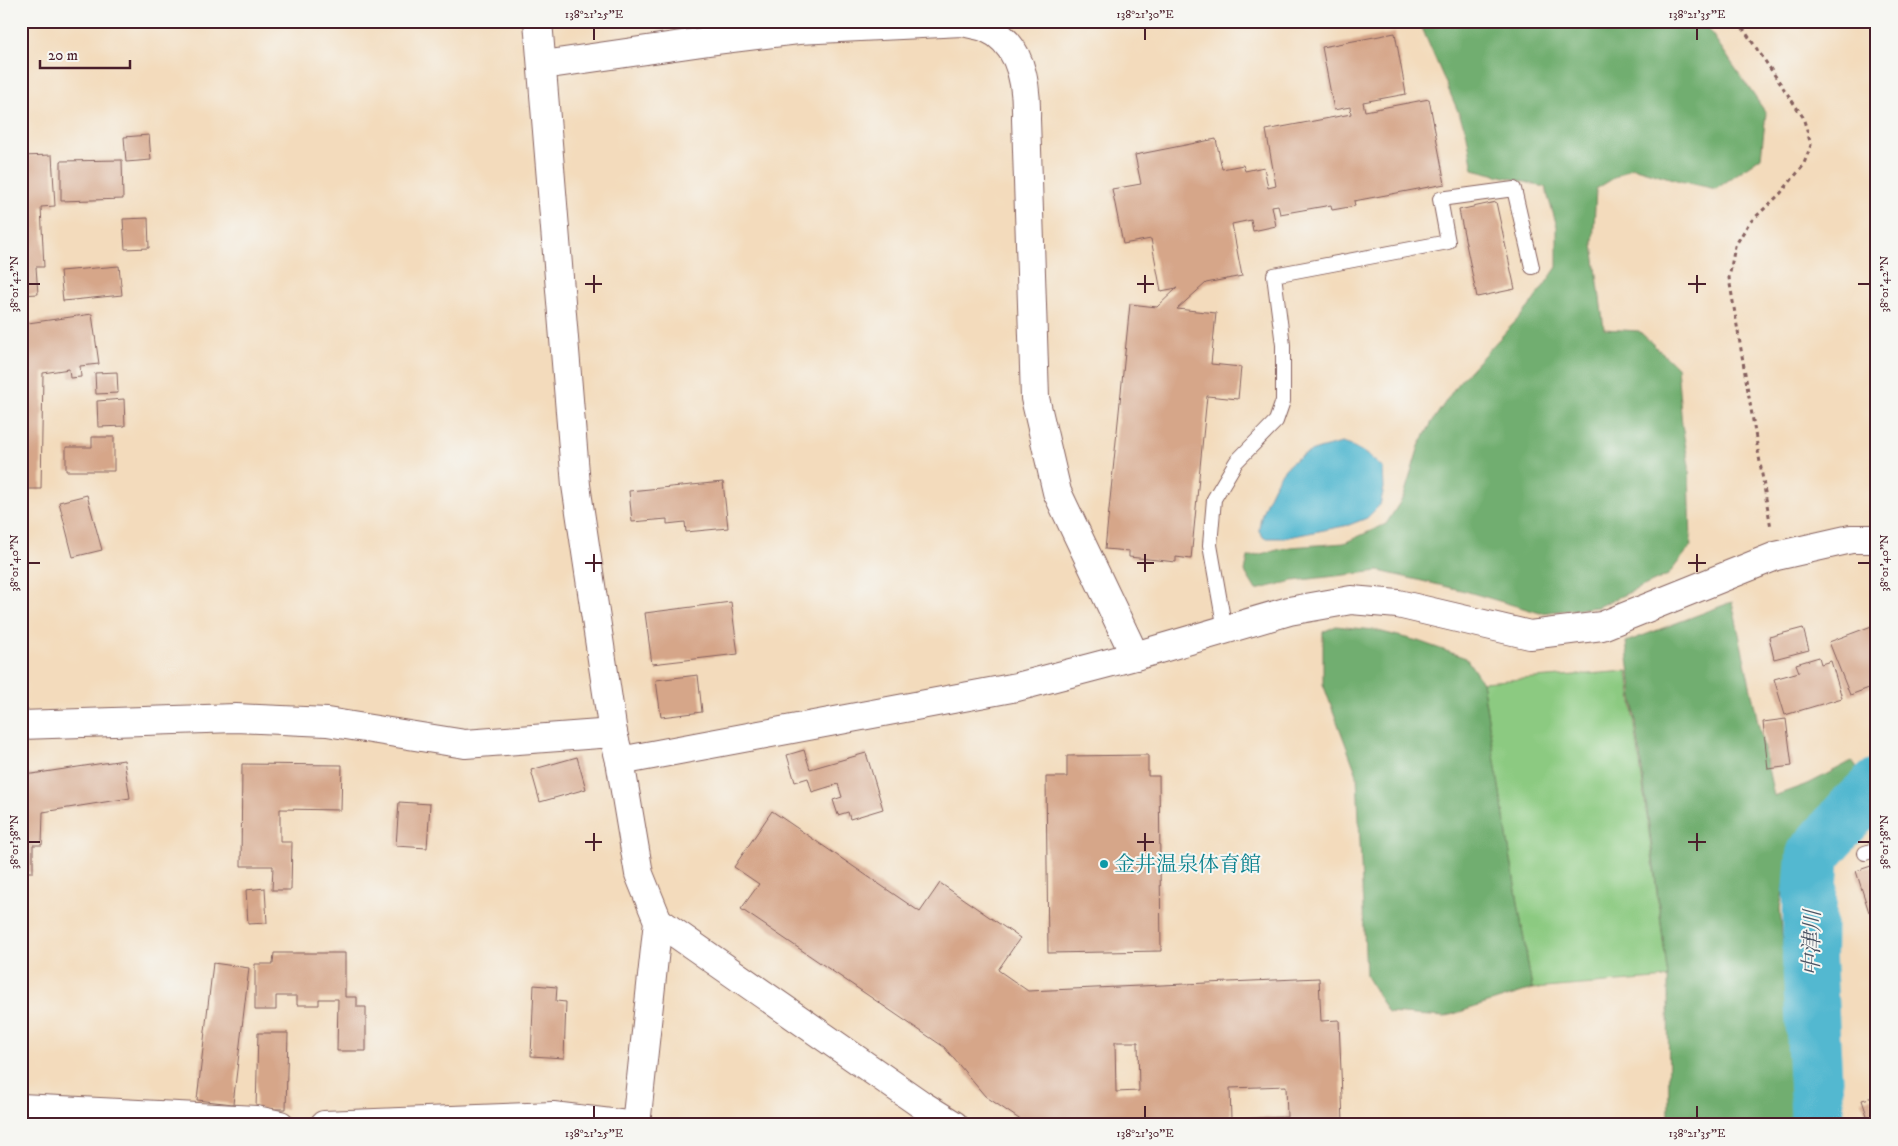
<svg xmlns="http://www.w3.org/2000/svg" width="1898" height="1146" viewBox="0 0 1898 1146" font-family="'IM FELL DW Pica','Noto Serif JP',serif">
	<style>
		.green { fill: #8cca81; stroke: #6b7456 }
		.forest { fill: #71ae6f; stroke: #5e664d }
		.water { fill: #52b8d0; stroke: #4e6c7e }
		.lines { fill: none; stroke-linecap: round; stroke-linejoin: round }
		.river { stroke: #52b8d0; stroke-width: 54 }
		.building { fill: #d6a689; fill-rule: evenodd }
		.service-casing { stroke: #85615e; stroke-width: 16 }
		.minor-casing { stroke: #85615e; stroke-width: 30 }
		.tertiary-casing { stroke: #85615e; stroke-width: 30 }
		.path { stroke: #85615e; stroke-width: 3; stroke-dasharray: 4 4; stroke-linecap: butt }
		.service { stroke: #fff; stroke-width: 14 }
		.minor { stroke: #fff; stroke-width: 28 }
		.tertiary { stroke: #fff; stroke-width: 28 }
		.ticks { fill: none; stroke: #4a1f2b; stroke-width: 2 }
		.culture-dot { fill: #0f9aa8; stroke: #f6f6f2; stroke-width: 2 }
		.labels { text-anchor: middle; stroke-width: 4; stroke-linejoin: round; paint-order: stroke }
		.culture-label { font-size: 21px; fill: #0d838f; stroke: #f6f6f2; text-anchor: start }
		.water-label { font-size: 22px; font-style: italic; fill: #4d5565; stroke: #f6f6f2 }
		.neatline { fill: none; stroke: #4a1f2b; stroke-width: 2 }
		.ticks-label { font-size: 12px; text-anchor: middle; fill: #4a1f2b }
	</style>
	<rect width="100%" height="100%" fill="#f6f6f2"/>
	<filter id="ink" filterUnits="userSpaceOnUse"><feTurbulence type="fractalNoise" baseFrequency=".02" numOctaves="2"/><feDisplacementMap in="SourceGraphic" scale="10" xChannelSelector="R" yChannelSelector="G"/><feConvolveMatrix kernelMatrix="1 2 1 2 8 2 1 2 1" color-interpolation-filters="sRGB"/></filter>
	<filter id="wash" filterUnits="userSpaceOnUse"><feTurbulence type="fractalNoise" baseFrequency=".0096" numOctaves="4" result="noise"/><feDisplacementMap in="SourceGraphic" scale="20" xChannelSelector="R" yChannelSelector="G"/><feGaussianBlur stdDeviation="1.12" result="paint"/><feColorMatrix in="noise" values="0 0 0 0 0 0 0 0 0 0 0 0 0 0 0 0 0 1.4 0 .05"/><feComposite in="paint" operator="in"/></filter>
	<g filter="url(#wash)">
		<rect width="100%" height="100%" fill="#f3dbbc"/>
		<!-- green -->
		<path class="green" d="M1628,671L1668,978L1532,989L1482,682Z"/>
		<!-- forest -->
		<g class="forest">
			<path d="M1419,21H1703L1766,113L1761,157L1716,189L1680,181L1632,167L1596,189L1593,244L1604,329L1639,331L1677,367L1682,425L1689,466L1691,546L1668,575L1597,607L1540,613L1465,591L1379,571L1293,581L1256,590L1245,572L1248,557L1290,547L1344,543L1386,524L1404,496L1419,446L1432,422L1458,383L1529,307L1557,267V226L1545,187L1473,169L1466,130Z"/>
			<path d="M1732,602L1774,796L1810,783L1852,761L1864,779L1791,849L1780,908L1798,1125H1669L1668,978L1626,642Z"/>
			<path d="M1336,626L1374,630L1418,641L1466,658L1482,682L1532,989L1444,1017L1388,1013L1366,976L1357,775L1323,684V632Z"/>
		</g>
		<!-- water -->
		<path class="water" d="M1342,443C1359,447 1370,457 1383,468L1384,488L1380,505L1367,518L1349,525L1284,538H1264L1259,531C1260,517 1264,507 1270,494C1287,456 1303,453 1342,443Z"/>
		<g class="lines">
			<!-- river -->
			<path class="river" d="M1818,1125L1809,959L1810,892L1813,855L1854,808L1877,786"/>
		</g>
		<g id="blocks">
			<!-- building -->
			<g class="building">
				<path d="M1395,33L1406,94L1363,102L1365,111L1429,99L1445,184L1354,201L1355,206L1332,210L1331,205L1280,214L1278,205L1272,206L1276,226L1253,231L1251,220L1232,224L1242,276L1206,283L1177,309L1216,313L1211,364L1241,367L1238,399L1207,396L1191,559L1176,557V562L1129,557V551L1105,549L1130,304L1157,307L1177,288L1161,291L1151,239L1123,244L1112,189L1141,184L1135,155L1216,139L1222,169L1243,165L1245,171L1264,167L1268,188L1276,186L1266,130L1351,114L1350,107L1334,110L1322,47Z"/>
				<path d="M149,135L151,160L126,162L124,137Z"/>
				<path d="M52,155L55,206L41,207L44,267H36L38,294L21,295V156Z"/>
				<path d="M122,160L123,199L61,201V161Z"/>
				<path d="M1496,202L1515,289L1477,297L1459,210Z"/>
				<path d="M148,218L149,248L125,249L123,219Z"/>
				<path d="M119,266L122,295L63,301L60,271Z"/>
				<path d="M92,314L99,364L80,366L81,377L70,378L69,369L43,373L41,489H21V324Z"/>
				<path d="M117,372L118,393L96,394L95,373Z"/>
				<path d="M124,399L125,426L98,427L97,401Z"/>
				<path d="M92,437H114V471H66V447H92Z"/>
				<path d="M723,482L728,528L686,532L685,522L667,524V519L632,522L629,491Z"/>
				<path d="M87,495L102,550L73,557L59,502Z"/>
				<path d="M731,602L738,654L652,664L645,613Z"/>
				<path d="M1877,624V685L1850,695L1829,642Z"/>
				<path d="M1803,628L1809,650L1774,659L1769,637Z"/>
				<path d="M1819,657L1821,664L1831,661L1842,698L1785,715L1774,679L1799,672L1796,664Z"/>
				<path d="M698,675L702,712L661,717L656,680Z"/>
				<path d="M1786,719L1792,766L1768,769L1763,722Z"/>
				<path d="M804,750L810,769L866,753L883,809L850,819L848,812L838,815L833,800L842,797L838,784L812,792L808,778L795,782L787,755Z"/>
				<path d="M1148,755V776H1159L1161,951L1048,953L1046,777H1067V756Z"/>
				<path d="M577,757L586,789L540,802L531,770Z"/>
				<path d="M124,760L130,798L43,812L42,845H33V872H21V774H32Z"/>
				<path d="M242,764L342,765L341,810L280,809V842H292L291,890H272L273,866H241Z"/>
				<path d="M399,802L430,804L427,848L396,846Z"/>
				<path d="M772,811L920,912L940,883L1020,938L998,970L1028,991L1319,978L1321,1021L1339,1020L1343,1122H1326V1125H1028L985,1096L944,1047L741,909L759,884L734,867ZM1115,1042H1138L1139,1091L1116,1092ZM1286,1086L1287,1117L1231,1119L1230,1088Z"/>
				<path d="M1877,864V910L1869,912L1856,871Z"/>
				<path d="M265,888L267,923L248,924L246,890Z"/>
				<path d="M274,953H345V997H357V1007H366V1051H337L338,999H319V1005H297V996H276V1010H255V964H273Z"/>
				<path d="M213,963L249,968L233,1104L197,1100Z"/>
				<path d="M534,985L557,987L556,1001L566,1002L564,1058L531,1056Z"/>
				<path d="M258,1033H288L286,1109H256Z"/>
				<path d="M1877,1096V1125H1870L1862,1100Z"/>
			</g>
		</g>
	</g>
	<g filter="url(#ink)">
		<use href="#blocks" fill-opacity="0" stroke="#85615e" stroke-width="1"/>
		<g class="lines">
			<defs>
				<g id="service">
					<path d="M1225,630L1210,545L1214,499L1236,462L1276,421L1283,401V345L1274,275L1448,242L1440,199L1514,189L1532,267"/>
					<path d="M1865,853L1877,849"/>
				</g>
				<g id="minor">
					<path d="M538,21L576,485L613,733"/>
					<path d="M543,65L709,41L798,30L962,22C970,24 979,25 986,28C1022,43 1027,85 1026,119L1035,398L1057,492L1135,656"/>
					<path d="M620,761L639,874L658,921L636,1125"/>
					<path d="M658,921L922,1105L954,1125"/>
					<path d="M21,1108L256,1120L280,1125"/>
					<path d="M324,1125L553,1116L627,1125"/>
				</g>
				<path id="tertiary" d="M21,725L236,718L327,722L465,744L613,733L620,761L1017,687L1135,656L1289,611L1351,600L1398,604L1530,635L1602,626L1776,556L1851,539H1877"/>
			</defs>
			<!-- service casing -->
			<use href="#service" class="service-casing"/>
			<!-- minor casing -->
			<use href="#minor" class="minor-casing"/>
			<!-- tertiary casing -->
			<use href="#tertiary" class="tertiary-casing"/>
			<!-- path -->
			<path class="path" d="M1738,21L1803,117L1811,145L1803,166L1780,194L1749,223L1735,246L1729,278L1771,528"/>
			<!-- service -->
			<use href="#service" class="service"/>
			<!-- minor -->
			<use href="#minor" class="minor"/>
			<!-- tertiary -->
			<use href="#tertiary" class="tertiary"/>
		</g>
	</g>
	<!-- ticks -->
	<path class="ticks" d="M594,28V40M1145,28V40M1697,28V40M594,275V293M1145,275V293M1697,275V293M28,284H40M585,284H602M1137,284H1154M1688,284H1706M1858,284H1870M594,554V572M1145,554V572M1697,554V572M28,563H40M585,563H602M1137,563H1154M1688,563H1706M1858,563H1870M594,833V851M1145,833V851M1697,833V851M28,842H40M585,842H602M1137,842H1154M1688,842H1706M1858,842H1870M594,1106V1118M1145,1106V1118M1697,1106V1118"/>
	<!-- markers -->
	<circle class="culture-dot" cx="1104" cy="864" r="5"/>
	<g class="labels">
		<!-- culture labels -->
		<g class="culture-label">
			<text x="1114" y="871">金井温泉体育館</text>
		</g>
		<!-- water labels -->
		<g class="water-label">
			<text transform="translate(1811 943) rotate(-89)" y="8">中津川</text>
		</g>
	</g>
	<!-- margin -->
	<rect width="1898" height="1146" fill="none" stroke="#f6f6f2" stroke-width="55"/>
	<!-- scale -->
	<path d="M40 60v8h90v-8" fill="none" stroke="#4a1f2b" stroke-width="2.5"/>
	<text x="48" y="60" font-size="15" fill="#4a1f2b" stroke="#f6f6f2" stroke-width="4" paint-order="stroke">20 m</text>
	<rect x="28" y="28" width="1842" height="1090" class="neatline"/>
	<g class="ticks-label">
		<text x="594" y="18">138°21'25"E</text>
		<text x="1145" y="18">138°21'30"E</text>
		<text x="1697" y="18">138°21'35"E</text>
		<text transform="translate(14 284) rotate(-90)" y="4">38°01'42"N</text>
		<text transform="translate(1884 284) rotate(-90)" y="4">38°01'42"N</text>
		<text transform="translate(14 563) rotate(-90)" y="4">38°01'40"N</text>
		<text transform="translate(1884 563) rotate(-90)" y="4">38°01'40"N</text>
		<text transform="translate(14 842) rotate(-90)" y="4">38°01'38"N</text>
		<text transform="translate(1884 842) rotate(-90)" y="4">38°01'38"N</text>
		<text x="594" y="1137">138°21'25"E</text>
		<text x="1145" y="1137">138°21'30"E</text>
		<text x="1697" y="1137">138°21'35"E</text>
	</g>
</svg>
